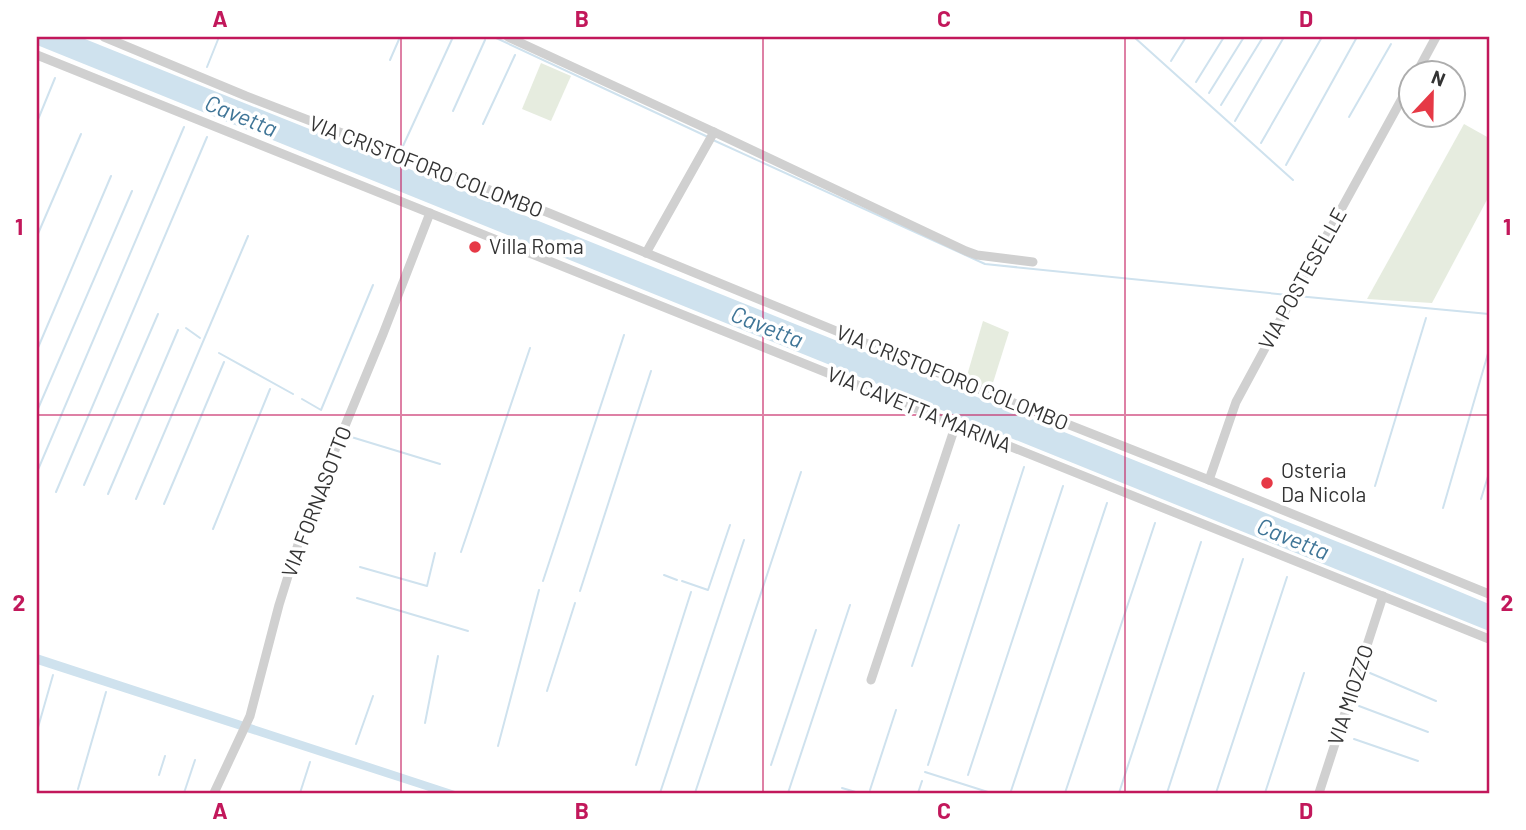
<svg xmlns="http://www.w3.org/2000/svg" width="1526" height="830" viewBox="0 0 1526 830" font-family="Barlow,sans-serif">
	<style>
		.green { fill: #e6ecdf }
		.water { fill: #cfe2ee }
		.lines { fill: none; stroke-linecap: round; stroke-linejoin: round }
		.stream { stroke: #cfe2ee; stroke-width: 2 }
		.minor { stroke: #d0d0d0; stroke-width: 9 }
		.grid { fill: none; stroke: #c2185b; stroke-width: 2; stroke-opacity: 0.55 }
		.poi-dot { fill: #e63946; stroke: #fff; stroke-width: 2.5 }
		.labels { text-anchor: middle; stroke-width: 7; stroke-linejoin: round; paint-order: stroke }
		.street-label { font-size: 21px; fill: #333; stroke: #fff }
		.poi-label { font-size: 21px; fill: #333; stroke: #fff; text-anchor: start }
		.water-label { font-size: 23px; font-style: italic; fill: #3f7597; stroke: #fff }
		.neatline { fill: none; stroke: #c2185b; stroke-width: 2.5 }
		.grid-label { font-size: 23px; text-anchor: middle; font-weight: bold; fill: #c2185b }
	</style>
	<rect width="100%" height="100%" fill="#fff"/>
	<!-- green -->
	<g class="green">
		<path d="M541,63L571,76L551,121L522,109Z"/>
		<path d="M1464,124L1489,138V196L1432,303L1367,299Z"/>
		<path d="M983,321L1009,332L991,389L966,379Z"/>
	</g>
	<!-- water -->
	<g class="water">
		<path d="M37,37H80L1393,564L1489,604V631L37,45Z"/>
		<path d="M37,654L461,793H435L37,664Z"/>
	</g>
	<g class="lines">
		<!-- stream -->
		<g class="stream">
			<path d="M494,37L708,137"/>
			<path d="M1134,37L1293,180"/>
			<path d="M390,60L400,37"/>
			<path d="M1171,61L1186,37"/>
			<path d="M207,67L219,37"/>
			<path d="M1196,82L1224,37"/>
			<path d="M1209,93L1244,37"/>
			<path d="M1221,105L1263,37"/>
			<path d="M453,111L485,40"/>
			<path d="M1349,117L1391,44"/>
			<path d="M1235,121L1284,37"/>
			<path d="M37,122L55,78"/>
			<path d="M483,124L515,55"/>
			<path d="M713,140L985,264L1288,295"/>
			<path d="M1261,143L1322,37"/>
			<path d="M403,146L453,37"/>
			<path d="M1286,165L1357,37"/>
			<path d="M37,236L81,134"/>
			<path d="M1297,296L1489,314"/>
			<path d="M186,328L200,338"/>
			<path d="M37,350L111,176"/>
			<path d="M219,353L293,394"/>
			<path d="M302,399L321,410L373,285"/>
			<path d="M37,411L132,191"/>
			<path d="M348,436L440,464"/>
			<path d="M37,472L184,127"/>
			<path d="M84,485L158,314"/>
			<path d="M1375,486L1426,318"/>
			<path d="M56,492L207,137"/>
			<path d="M108,494L178,330"/>
			<path d="M136,499L248,236"/>
			<path d="M1481,499L1489,473"/>
			<path d="M164,504L224,362"/>
			<path d="M1443,508L1489,350"/>
			<path d="M213,529L270,389"/>
			<path d="M461,552L530,348"/>
			<path d="M360,567L427,586L435,553"/>
			<path d="M664,575L677,580"/>
			<path d="M543,581L624,335"/>
			<path d="M682,581L708,590L730,525"/>
			<path d="M580,591L651,371"/>
			<path d="M357,598L468,631"/>
			<path d="M912,666L959,525"/>
			<path d="M1370,673L1436,701"/>
			<path d="M547,691L575,603"/>
			<path d="M1359,706L1428,732"/>
			<path d="M425,723L438,656"/>
			<path d="M37,731L53,675"/>
			<path d="M1354,739L1418,761"/>
			<path d="M356,744L373,696"/>
			<path d="M498,746L539,590"/>
			<path d="M636,765L691,592"/>
			<path d="M771,765L816,630"/>
			<path d="M928,765L1024,467"/>
			<path d="M925,772L991,793"/>
			<path d="M159,775L165,756"/>
			<path d="M968,775L1063,486"/>
			<path d="M842,788L859,793"/>
			<path d="M78,789L106,692"/>
			<path d="M870,790L896,710"/>
			<path d="M1011,791L1107,503"/>
			<path d="M184,793L195,760"/>
			<path d="M300,793L310,762"/>
			<path d="M660,793L744,540"/>
			<path d="M695,793L801,472"/>
			<path d="M788,793L850,605"/>
			<path d="M918,793L922,781"/>
			<path d="M962,793H963"/>
			<path d="M1065,793L1155,523"/>
			<path d="M1119,793L1201,542"/>
			<path d="M1167,793L1243,559"/>
			<path d="M1216,793L1287,577"/>
			<path d="M1265,793L1304,673"/>
		</g>
		<!-- minor -->
		<g class="minor">
			<path d="M104,37L246,96L549,213L958,381L1209,480L1489,594"/>
			<path d="M508,37L714,132"/>
			<path d="M37,55L1489,639"/>
			<path d="M1416,74L1436,37"/>
			<path d="M646,253L714,132L966,251L977,255L1033,262"/>
			<path d="M1209,480L1236,402L1283,315L1410,84"/>
			<path d="M871,680L956,424"/>
			<path d="M214,793L250,716L279,605L304,525L383,334L430,213"/>
			<path d="M1319,793L1383,596"/>
		</g>
	</g>
	<!-- grid -->
	<path class="grid" d="M401,37V793M763,37V793M1125,37V793M37,415H1489"/>
	<!-- markers -->
	<g class="poi-dot">
		<circle cx="475" cy="247" r="7"/>
		<circle cx="1267" cy="483" r="7"/>
	</g>
	<g class="labels">
		<!-- street labels -->
		<g class="street-label">
			<text transform="translate(426 167) rotate(21)" y="7">VIA CRISTOFORO COLOMBO</text>
			<text transform="translate(1303 279) rotate(-61)" y="7">VIA POSTESELLE</text>
			<text transform="translate(952 378) rotate(22)" y="7">VIA CRISTOFORO COLOMBO</text>
			<text transform="translate(919 410) rotate(22)" y="7">VIA CAVETTA MARINA</text>
			<text transform="translate(317 502) rotate(-69)" y="7">VIA FORNASOTTO</text>
			<text transform="translate(1351 695) rotate(-72)" y="7">VIA MIOZZO</text>
		</g>
		<!-- poi labels -->
		<g class="poi-label">
			<text x="489" y="254">Villa Roma</text>
			<text x="1281" y="478">Osteria<tspan x="1281" dy="24">Da Nicola</tspan></text>
		</g>
		<!-- water labels -->
		<g class="water-label">
			<text transform="translate(241 116) rotate(22)" y="8">Cavetta</text>
			<text transform="translate(767 327) rotate(22)" y="8">Cavetta</text>
			<text transform="translate(1293 539) rotate(22)" y="8">Cavetta</text>
		</g>
	</g>
	<!-- border -->
	<rect width="1526" height="830" fill="none" stroke="#ffffff" stroke-width="77"/>
	<!-- north arrow -->
	<g transform="translate(1432 94) rotate(22)"><circle r="33" fill="#ffffff" stroke="#adadad" stroke-width="2"/>
	<path d="M0-5L12 26L0 18L-12 26Z" fill="#e63946"/>
	<text y="-10" font-size="19" font-weight="bold" text-anchor="middle" fill="#333333">N</text>
	</g>
	<rect x="38" y="38" width="1450" height="754" class="neatline"/>
	<g class="grid-label">
		<text x="220" y="27">A</text>
		<text x="582" y="27">B</text>
		<text x="944" y="27">C</text>
		<text x="1306" y="27">D</text>
		<text x="19" y="235">1</text>
		<text x="1507" y="235">1</text>
		<text x="19" y="611">2</text>
		<text x="1507" y="611">2</text>
		<text x="220" y="819">A</text>
		<text x="582" y="819">B</text>
		<text x="944" y="819">C</text>
		<text x="1306" y="819">D</text>
	</g>
</svg>
